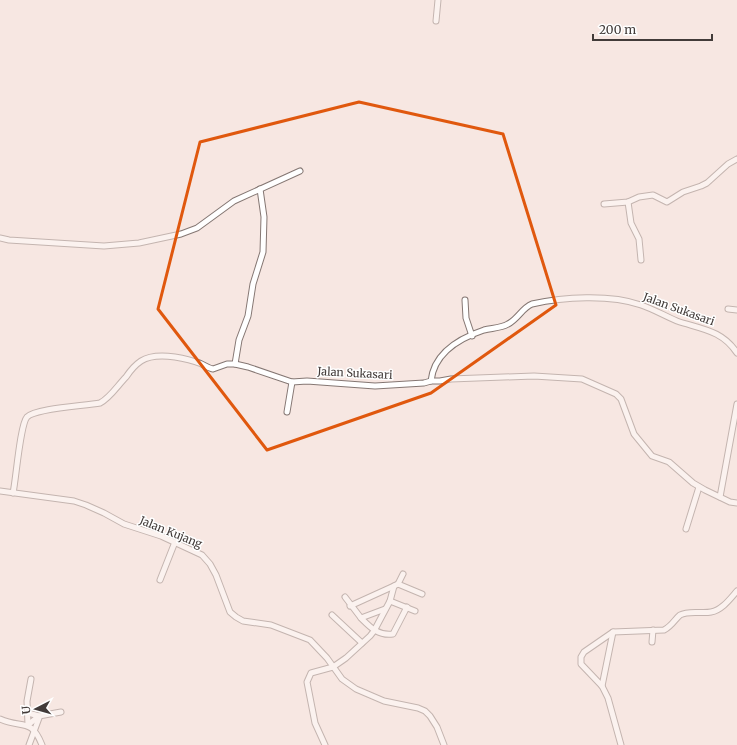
<svg xmlns="http://www.w3.org/2000/svg" width="737" height="745" viewBox="0 0 737 745" font-family="Merriweather,serif">
	<style>
		.lines { fill: none; stroke-linecap: round; stroke-linejoin: round }
		.minor-casing { stroke: #857773; stroke-width: 7 }
		.minor { stroke: #fff; stroke-width: 5 }
		.marked { fill: none; stroke: #e0580e; stroke-width: 3; stroke-linejoin: round }
		.labels { text-anchor: middle; stroke-width: 3; stroke-linejoin: round; paint-order: stroke }
		.street-label { font-size: 11px; fill: #423b39; stroke: #fff }
	</style>
	<rect width="100%" height="100%" fill="#f7e7e2"/>
	<g class="lines">
		<defs>
			<g id="minor">
				<path d="M436,21L438,0"/>
				<path d="M628,202L631,223L639,239L641,260"/>
				<path d="M604,204L628,202L639,197L653,195L667,202L683,192L701,186L707,183L728,164L737,159"/>
				<path d="M0,238L9,240L104,246L139,243L181,234L197,228L234,201L300,171"/>
				<path d="M465,300L466,318L472,336"/>
				<path d="M728,309L737,310"/>
				<path d="M235,364L239,340L248,316L253,284L263,252L264,217L260,189"/>
				<path d="M431,381H440L451,379L534,376L582,379L616,394L621,399L634,434L652,456L669,462L693,483L705,490L730,502L737,503"/>
				<path d="M287,412L292,382"/>
				<path d="M0,491L74,501L86,505L104,513L124,524L161,536L202,555L210,564L216,575L230,612L236,617L243,621L271,625L310,640L327,658L342,679L356,689L384,701L418,708L425,711L430,716L437,727L444,745"/>
				<path d="M13,493C16,480 20,425 27,417C36,408 85,406 100,403C110,398 118,385 126,377C130,371 135,365 141,361C155,352 181,357 196,362C202,363 207,368 213,369L227,364H235L248,367L292,382L307,381L375,386L424,383L431,381C434,353 460,338 484,330C492,328 501,328 508,324C518,319 522,308 532,304C563,297 610,294 641,305C653,309 665,316 677,321C701,329 722,330 737,353"/>
				<path d="M720,497L737,404"/>
				<path d="M686,529L699,487"/>
				<path d="M160,580L175,542"/>
				<path d="M398,584L422,594"/>
				<path d="M345,597L361,618"/>
				<path d="M390,601L415,611"/>
				<path d="M350,606L394,586"/>
				<path d="M385,609L361,618C370,627 378,636 393,634L407,607"/>
				<path d="M332,615L362,643"/>
				<path d="M652,642L653,630"/>
				<path d="M31,679L27,701L28,725L39,716L61,712"/>
				<path d="M602,686L613,632"/>
				<path d="M28,713L39,716V718L29,745"/>
				<path d="M0,719C22,729 31,717 42,745"/>
				<path d="M325,745L315,723L307,682L311,673L333,667L346,658L370,636L374,631L390,601L394,586L398,584L403,574"/>
				<path d="M621,745L608,698L602,686L581,664V657L584,652L613,632L664,630C672,626 675,619 680,615C689,610 702,614 711,612C722,610 730,599 737,591"/>
			</g>
		</defs>
		<!-- minor casing -->
		<use href="#minor" class="minor-casing"/>
		<!-- minor -->
		<use href="#minor" class="minor"/>
	</g>
	<!-- marked area -->
	<path d="M0 0H737V745H0ZM359,102L503,134L556,305L431,393L267,450L158,309L200,142Z" fill="#f7e7e2" fill-opacity=".55" fill-rule="evenodd"/>
	<path class="marked" d="M359,102L503,134L556,305L431,393L267,450L158,309L200,142Z"/>
	<g class="labels">
		<!-- street labels -->
		<g class="street-label">
			<text transform="translate(679 309) rotate(20)" y="4">Jalan Sukasari</text>
			<text transform="translate(355 373) rotate(3)" y="4">Jalan Sukasari</text>
			<text transform="translate(171 532) rotate(22)" y="4">Jalan Kujang</text>
		</g>
	</g>
	<!-- north arrow -->
	<g transform="translate(36 709) rotate(264)" stroke="#ffffff" stroke-width="3" paint-order="stroke">
	<path d="M0-3L7 15L0 10L-7 15Z" fill="#423b39"/>
	<text y="-6" font-size="11" font-weight="bold" text-anchor="middle" fill="#423b39">U</text>
	</g>
	<!-- scale -->
	<path d="M593 34v6h119v-6" fill="none" stroke="#423b39" stroke-width="2"/>
	<text x="599" y="34" font-size="12" fill="#423b39" stroke="#ffffff" stroke-width="3" paint-order="stroke">200 m</text>
</svg>
